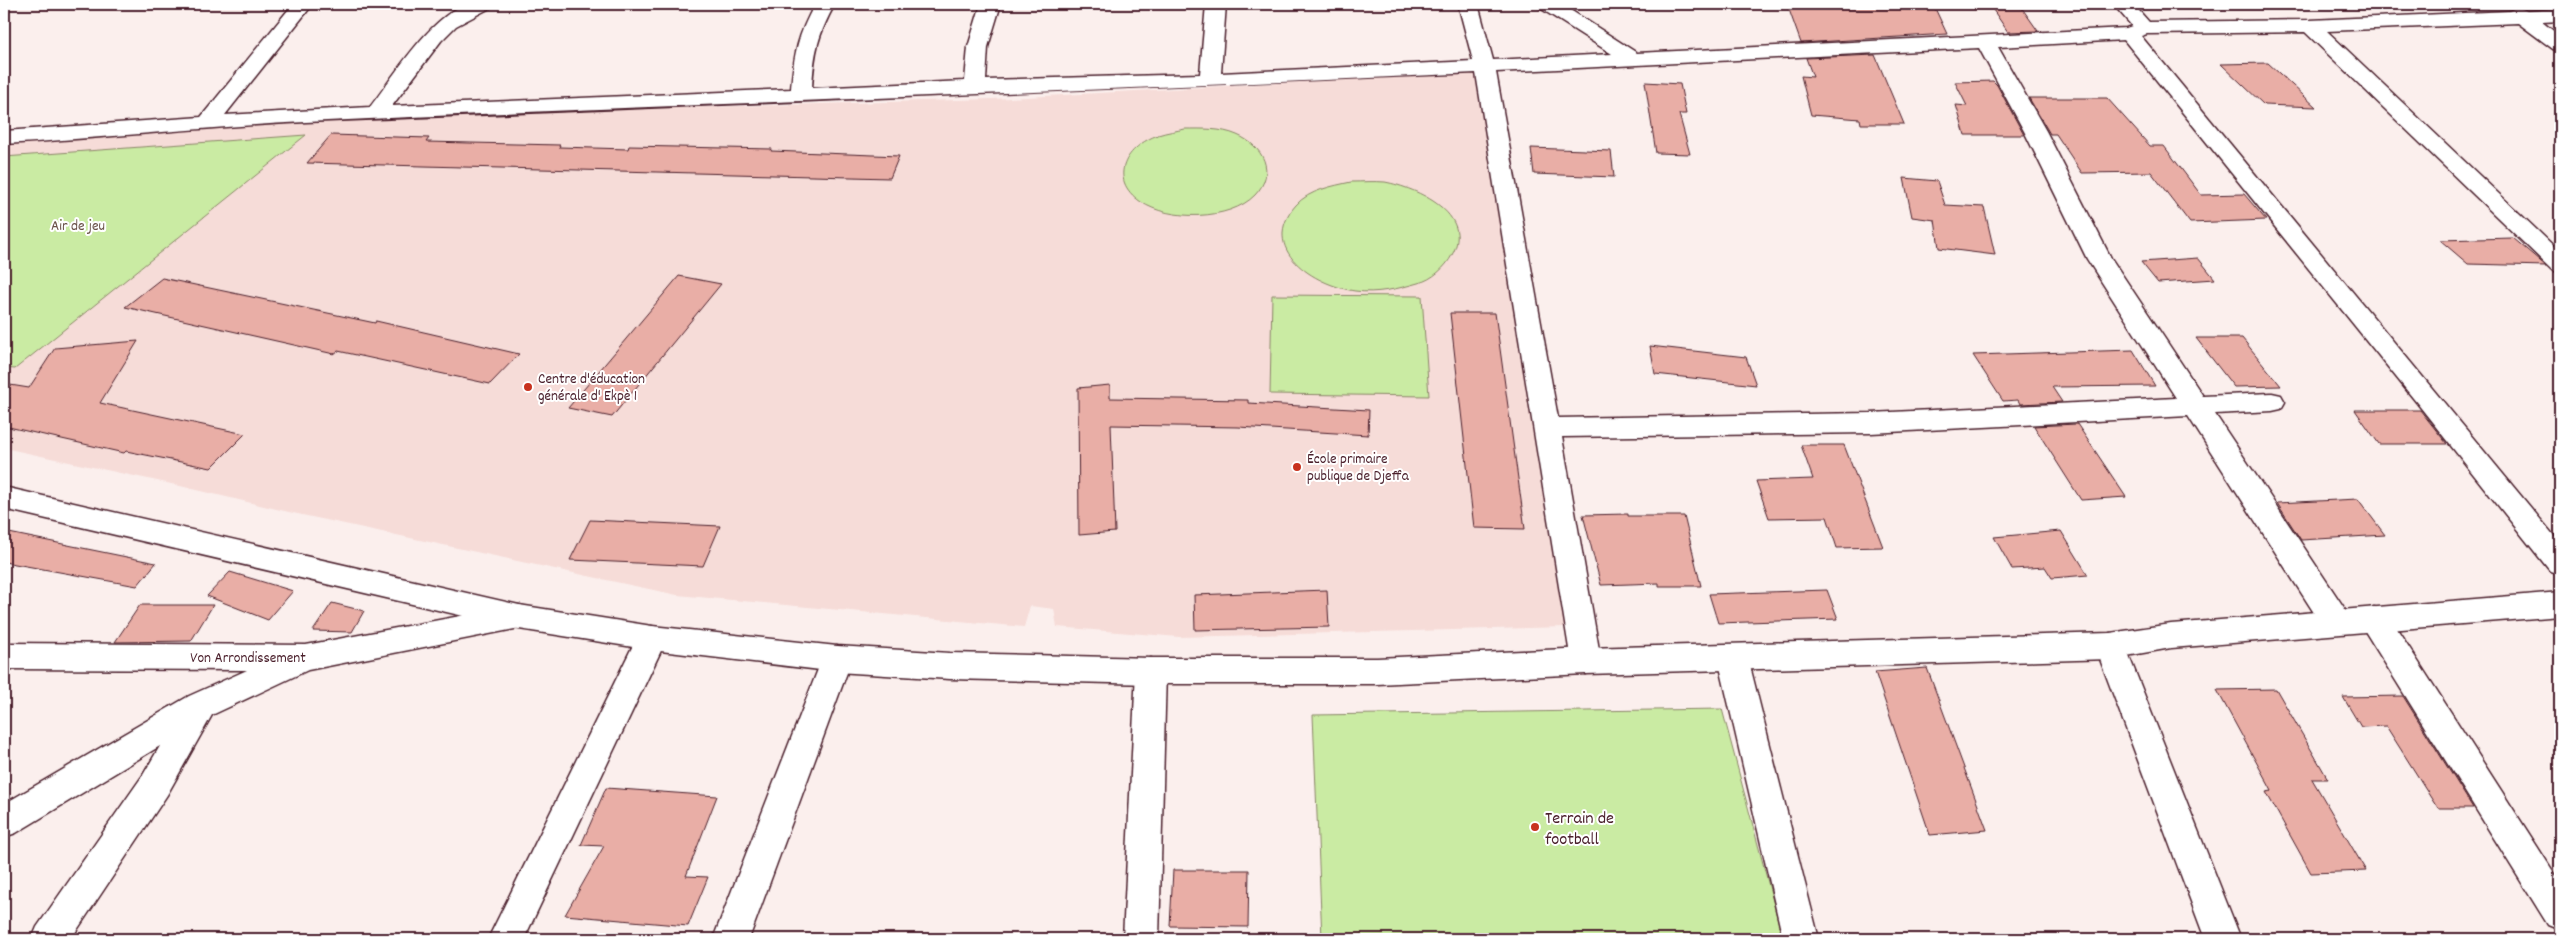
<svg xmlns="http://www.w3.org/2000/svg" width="2564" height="943" viewBox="0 0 2564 943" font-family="Dekko,sans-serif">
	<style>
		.built { fill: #f6dcd8 }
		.green { fill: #caeba3; stroke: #8a8567 }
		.building { fill: #e9aea6; stroke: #4a1f2b }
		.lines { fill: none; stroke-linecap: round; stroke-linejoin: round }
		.minor-casing { stroke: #4a1f2b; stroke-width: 3 }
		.tertiary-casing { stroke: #4a1f2b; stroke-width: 3 }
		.minor { fill: #fff; fill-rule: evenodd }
		.tertiary { fill: #fff; fill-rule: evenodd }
		.poi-dot { fill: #c8321e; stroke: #fff; stroke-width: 2 }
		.labels { text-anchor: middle; stroke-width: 4; stroke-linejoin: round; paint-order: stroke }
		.park-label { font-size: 15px; fill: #6a5249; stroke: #fff }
		.poi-label { font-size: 15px; fill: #4a1f2b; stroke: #fff; text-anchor: start }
		.street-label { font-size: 15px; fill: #4a1f2b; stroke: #fff }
		.near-poi-label { font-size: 18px; fill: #4a1f2b; stroke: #fff; text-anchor: start }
	</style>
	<rect width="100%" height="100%" fill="#fbefed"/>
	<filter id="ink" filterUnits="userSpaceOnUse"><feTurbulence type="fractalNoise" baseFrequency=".02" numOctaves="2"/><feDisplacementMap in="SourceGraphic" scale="10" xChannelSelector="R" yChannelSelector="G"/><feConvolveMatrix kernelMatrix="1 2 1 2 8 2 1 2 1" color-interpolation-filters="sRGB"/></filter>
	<g filter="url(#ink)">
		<!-- built -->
		<path class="built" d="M1475,72L1567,627L1179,637L1057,627L1054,609L1030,606L1024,627L677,595L293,513L176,485L4,448V143L318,118L992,99Z"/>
		<!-- green -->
		<g class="green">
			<path d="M1185,129C1202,129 1221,128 1237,135C1263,146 1277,172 1255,195C1230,221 1169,221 1141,202C1106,178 1127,146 1158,135C1167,132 1176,131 1185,129Z"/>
			<path d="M306,135L15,369L4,368V157Z"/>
			<path d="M1351,182C1362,182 1374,181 1385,182C1417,188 1475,214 1452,255C1446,267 1432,280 1418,283C1397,289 1377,294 1355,291C1314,285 1257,249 1296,205C1309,190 1333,186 1351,182Z"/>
			<path d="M1272,295L1422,296L1429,396L1270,394Z"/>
			<path d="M1722,709L1783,939H1322L1313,715Z"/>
		</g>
		<!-- building -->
		<g class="building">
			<path d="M1787,4H1933L1947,34L1801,43Z"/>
			<path d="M1989,4H2019L2038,31L2008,32Z"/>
			<path d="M1875,55L1904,124H1861L1860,119L1811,115L1801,76L1813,77L1806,58Z"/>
			<path d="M2268,63L2316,107L2264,105L2221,64Z"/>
			<path d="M1993,81L1997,85L2024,135H1965L1956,105L1967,106L1955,82Z"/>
			<path d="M1645,82L1680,84L1686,114H1679L1690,154L1656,153Z"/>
			<path d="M2029,98H2107L2150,146H2164L2201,195L2244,194L2266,220L2190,223L2151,172L2082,173L2056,134H2050Z"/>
			<path d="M331,135L429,138L426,142L560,145L559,147L628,149L629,146L772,149L771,151L899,156L890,178L307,163Z"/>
			<path d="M1531,148L1611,151L1614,177L1534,174Z"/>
			<path d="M1904,178L1937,181L1945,205L1984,207L1995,255L1939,248L1935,220L1912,217Z"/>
			<path d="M2513,238L2546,266L2468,264L2440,240Z"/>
			<path d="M2198,258L2215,279L2158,283L2141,262Z"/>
			<path d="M679,276L721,284L612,417L568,408Z"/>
			<path d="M162,278L375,323L376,321L519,354L490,384L338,351L334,354L125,307Z"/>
			<path d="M1450,313H1495L1525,529L1474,528Z"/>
			<path d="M2196,338H2242L2281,386L2234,387Z"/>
			<path d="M138,341L100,403L245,434L211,468L126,451L124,453L4,426V384L29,388L55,348Z"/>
			<path d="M1650,346L1746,357L1756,385L1655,374Z"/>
			<path d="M2133,350L2155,386L2052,387L2062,402L2020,404L2018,400L2003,401L1973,355Z"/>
			<path d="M1110,385V398L1248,400V403L1369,410L1368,435L1238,427L1111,425L1115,532L1079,535L1078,388Z"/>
			<path d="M2355,410H2420L2447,444H2379Z"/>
			<path d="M2077,424L2126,497L2081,500L2034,426Z"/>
			<path d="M1801,445H1844L1883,547L1837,548L1827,517L1769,518L1756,481L1813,479Z"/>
			<path d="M2358,499L2385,535L2301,540L2277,503Z"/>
			<path d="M1628,514V516H1684L1701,586H1659V583L1601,585L1583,515Z"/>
			<path d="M590,520L720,526L703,566L570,560Z"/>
			<path d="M2061,531L2088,575L2052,578L2045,567L2012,569L1994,537Z"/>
			<path d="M4,532L156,563L137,586L4,562Z"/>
			<path d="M230,572L293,591L268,620L207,596Z"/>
			<path d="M1327,590L1329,627L1195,630L1194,595Z"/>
			<path d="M1827,590L1838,619L1718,623L1709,594Z"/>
			<path d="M332,603L364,611L352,632L313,631Z"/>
			<path d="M140,605H213L191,641L115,642Z"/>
			<path d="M1927,668L1987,830L1930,835L1875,672Z"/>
			<path d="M2276,689L2328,779H2312L2366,871L2311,873L2266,792L2272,791L2217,690Z"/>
			<path d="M2403,696L2473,808H2438L2386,726L2361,727L2343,697Z"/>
			<path d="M606,788L717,796L686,876L708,877L688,926L565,915L604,846L581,845Z"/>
			<path d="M1173,870H1249L1248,927L1170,926Z"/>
		</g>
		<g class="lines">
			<defs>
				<g id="minor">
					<path d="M293,4H313L225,115L370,107C392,79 434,10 470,4C477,2 486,4 493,4L490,8L456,26L441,41L392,106L791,89C794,53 798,35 815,4H835C818,35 814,52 812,88L965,81L968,47L981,4H1001L988,47L986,80L1200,74L1206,4H1226L1221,73L1473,61L1458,4H1478L1493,60L1612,54L1540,8L1537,4H1561L1637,53L2126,28L2132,26L2113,4H2133L2149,22L2310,20L2509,11L2518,7L2527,11L2560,9V21L2542,22L2560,36V51L2553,49L2518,23L2327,31L2560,252V273L2552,270L2305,32L2147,34L2141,36L2560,543V574L2550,571L2417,403L2124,40L1998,47L2046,131L2111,258L2203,396L2272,393L2281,395L2285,402L2281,409L2272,411L2215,414L2347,612L2351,621L2347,630L2336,633L2325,630L2188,416L1871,433L1562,437L1601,661L1597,670L1586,674L1575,670L1571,661L1476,73C1086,92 696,103 306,122C205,127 105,138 4,144V131L201,117ZM1979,48L2024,131L2087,259L2176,398L1871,413L1558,418L1496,72Z"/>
					<path d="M519,605L530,608L534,617L530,626L308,670L212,715L167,795L71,939H32L37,927L143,775L160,746L16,833L4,837V804L189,696L247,670L4,669V643L306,645Z"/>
					<path d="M2374,607L2385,610L2560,882V930L2548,925L2363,628L2359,619L2363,610Z"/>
					<path d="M652,626L663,629L667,638L524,939H488L641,629Z"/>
					<path d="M2110,633L2121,637L2125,646L2241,939H2205L2095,646L2099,637Z"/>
					<path d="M1733,645L1744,649L1748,658L1819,939H1783L1718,658L1722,649Z"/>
					<path d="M837,646L848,650L852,659L749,939H713L822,659L826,650Z"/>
					<path d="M1151,658L1162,662L1166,671L1159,939H1123L1136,671L1140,662Z"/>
				</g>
				<path id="tertiary" d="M4,487L519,605L652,626L837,646L950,653L1151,658H1377L1586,648L2110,633L2171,624L2560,592V616L2171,648L2110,659L1586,674L1377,684H1151L950,679L837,672L652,650L519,629L4,509Z"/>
			</defs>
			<!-- minor casing -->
			<use href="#minor" class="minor-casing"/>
			<!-- tertiary casing -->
			<use href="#tertiary" class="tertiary-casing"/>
			<!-- minor -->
			<use href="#minor" class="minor"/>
			<!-- tertiary -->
			<use href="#tertiary" class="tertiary"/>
		</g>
	</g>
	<!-- markers -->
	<g class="poi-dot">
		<circle cx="528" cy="387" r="5"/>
		<circle cx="1297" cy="467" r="5"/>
		<circle cx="1535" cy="827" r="5"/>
	</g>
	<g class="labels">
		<!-- park labels -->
		<g class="park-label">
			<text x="78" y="230">Air de jeu</text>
		</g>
		<!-- poi labels -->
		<g class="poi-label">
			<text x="538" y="383">Centre d'éducation<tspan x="538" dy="17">générale d' Ekpè 1</tspan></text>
			<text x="1307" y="463">École primaire<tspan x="1307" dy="17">publique de Djeffa</tspan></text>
		</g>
		<!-- street labels -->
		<g class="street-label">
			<text x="248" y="662">Von Arrondissement</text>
		</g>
		<!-- near-poi labels -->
		<g class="near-poi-label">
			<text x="1545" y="823">Terrain de<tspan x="1545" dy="21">football</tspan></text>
		</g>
	</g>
	<!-- margin -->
	<rect width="2564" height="943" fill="none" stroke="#fff" stroke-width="20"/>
	<rect x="10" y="10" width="2544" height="923" fill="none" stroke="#4a1f2b" stroke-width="2" filter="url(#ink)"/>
</svg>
